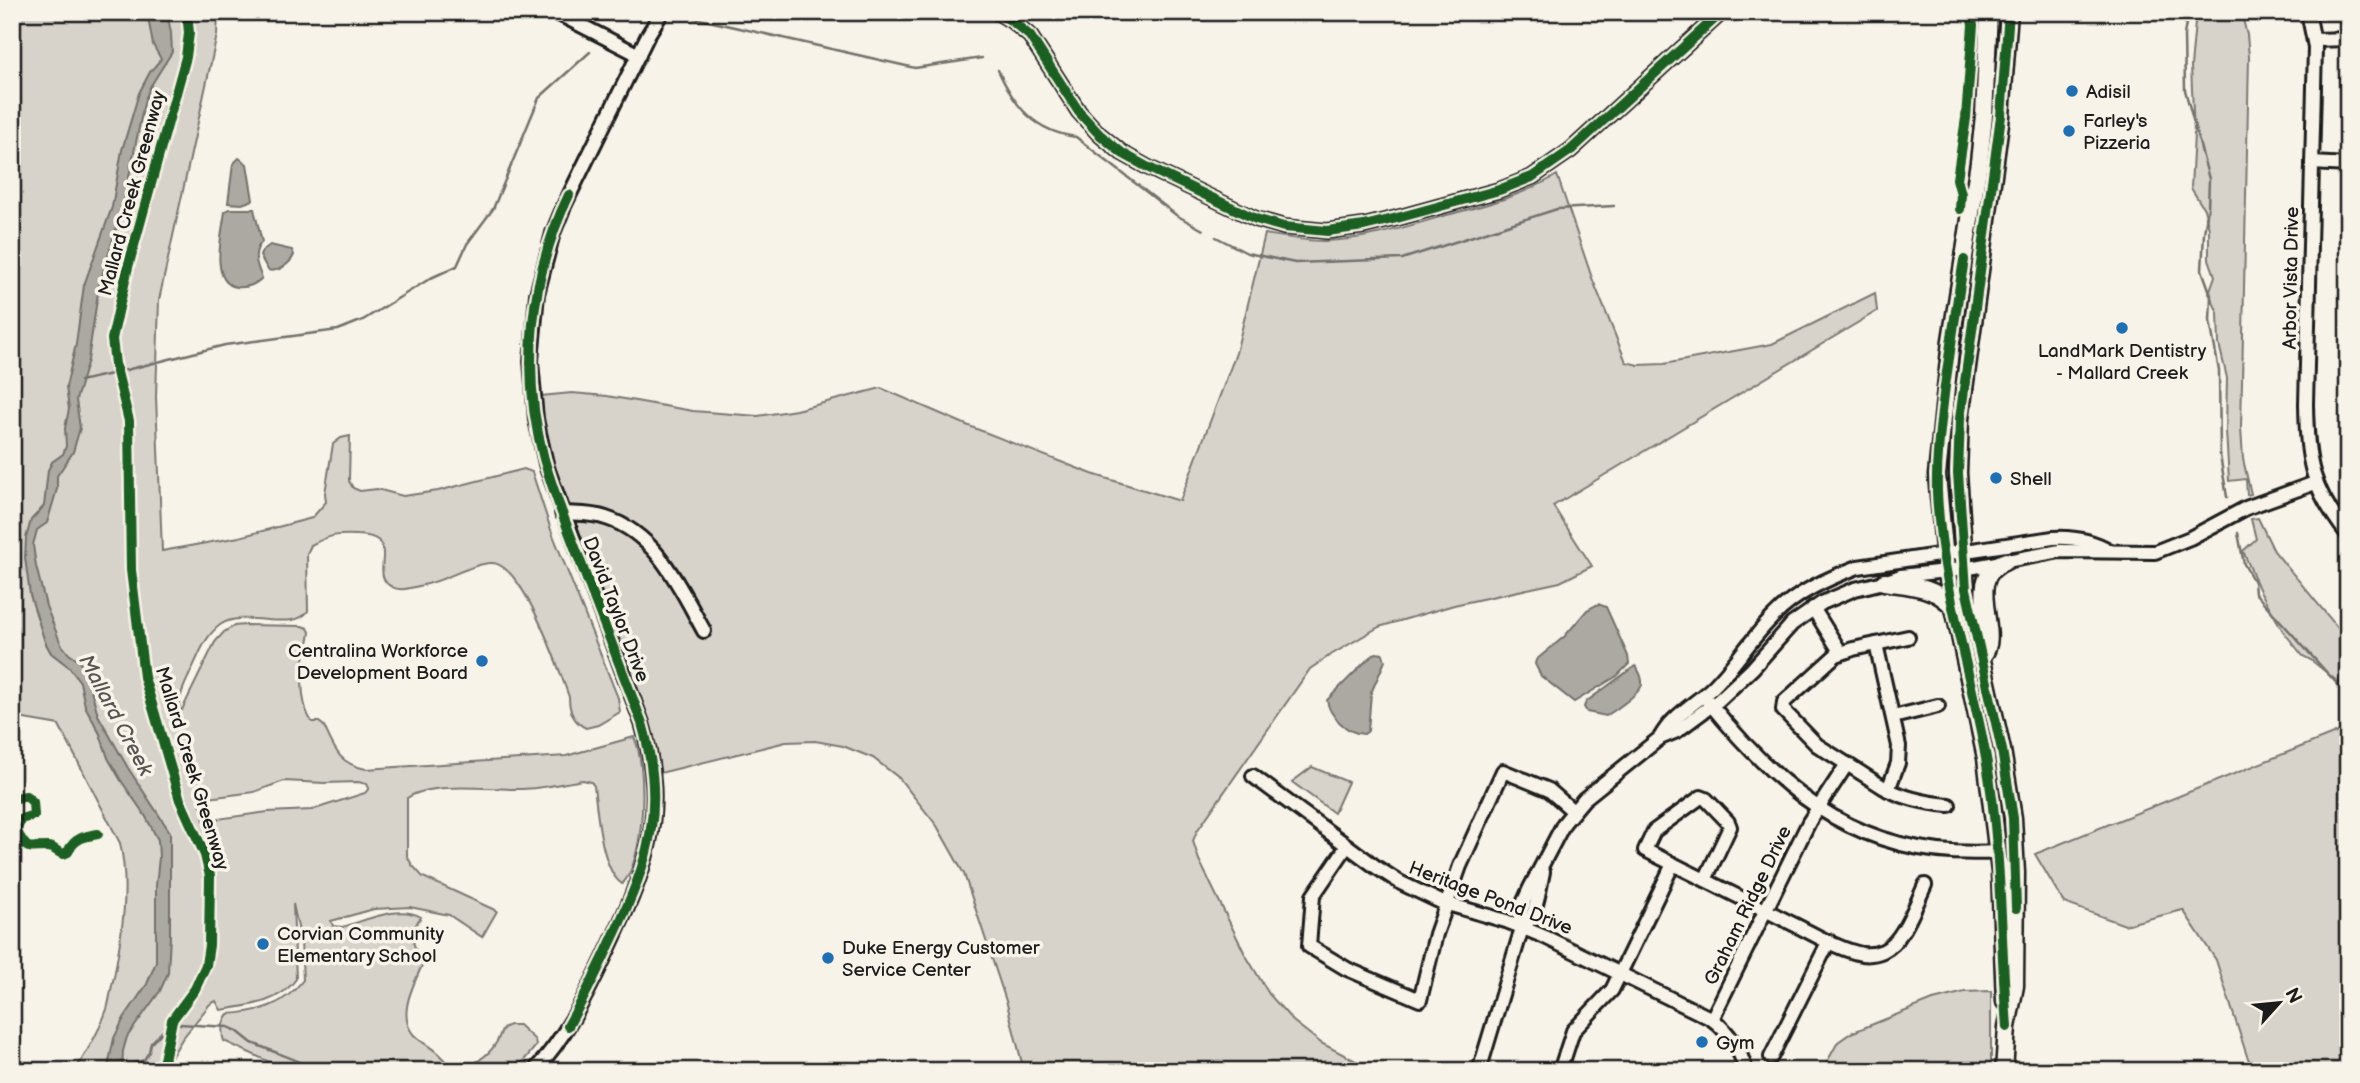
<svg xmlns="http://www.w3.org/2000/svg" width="2360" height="1083" viewBox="0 0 2360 1083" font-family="'Balsamiq Sans',sans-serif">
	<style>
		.green { fill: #d7d3cb; stroke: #7a7874; stroke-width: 2; fill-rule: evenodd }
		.water { fill: #aca9a2; stroke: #72716c; stroke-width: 2 }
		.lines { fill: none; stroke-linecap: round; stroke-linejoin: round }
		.stream { stroke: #72716c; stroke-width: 2.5 }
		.minor-casing { stroke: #1c1c1c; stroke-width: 18 }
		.major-casing { stroke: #1c1c1c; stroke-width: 21 }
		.minor { stroke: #f7f3e8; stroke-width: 12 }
		.major { stroke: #f7f3e8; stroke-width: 16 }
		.cycleway-casing { stroke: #f7f3e8; stroke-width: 15 }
		.cycleway { stroke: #1b5e20; stroke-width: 10 }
		.poi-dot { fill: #1f6fb2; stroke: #f7f3e8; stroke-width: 2.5 }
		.labels { text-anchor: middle; stroke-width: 7; stroke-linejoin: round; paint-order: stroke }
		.poi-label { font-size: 19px; fill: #1c1c1c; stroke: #f7f3e8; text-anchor: start }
		.street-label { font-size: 19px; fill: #1c1c1c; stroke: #f7f3e8 }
		.water-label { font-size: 21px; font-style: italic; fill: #565452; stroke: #f7f3e8 }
	</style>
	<rect width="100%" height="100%" fill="#f7f3e8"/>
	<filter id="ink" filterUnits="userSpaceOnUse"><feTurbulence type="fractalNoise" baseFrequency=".0143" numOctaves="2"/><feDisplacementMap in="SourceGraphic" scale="14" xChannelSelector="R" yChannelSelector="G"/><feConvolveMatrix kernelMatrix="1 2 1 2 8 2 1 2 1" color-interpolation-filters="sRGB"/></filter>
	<g filter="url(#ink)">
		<!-- green -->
		<g class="green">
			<path d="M12,12H218L217,35L159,300L156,397L162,551L239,537L312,518L326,502L325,493L333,444L341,438L350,436L349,481L353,488L360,491L377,489L403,496L438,491L524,469L532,472L551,530L618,698L620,712L598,725L586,728C573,722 569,710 569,697C560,672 522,559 490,563C470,564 445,581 423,585C414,587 401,592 392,587C366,574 406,536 357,535C336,534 330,535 311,545L307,554L308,611C294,633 243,608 220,625C205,636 199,655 191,671C185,685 177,697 181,712L215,642L224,632L234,626L245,625L302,626L308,628L310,632C309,643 304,654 303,666C301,682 302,708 312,722H319L324,726C335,750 339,764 366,769L566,756L634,737C648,765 645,863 622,884C601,870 597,810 594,786L591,782L583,780C563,783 542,789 522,789C492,790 432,781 407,798V856L412,865L423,877L497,911L482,937L449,915L410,907L374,909L331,921L333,926L342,927C365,921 399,904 421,917C408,933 412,946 423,963C414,984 397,1014 413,1034C419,1041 428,1045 435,1051C442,1056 446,1065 456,1067C470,1070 490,1054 496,1043C499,1039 500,1032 503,1029C507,1024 513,1025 519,1025L535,1040L536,1046L515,1071H289L224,1041C221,1033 222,1021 228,1014C258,1012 284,1006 303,980L301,941L293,904L296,979C280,1003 247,1006 221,1010L216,1001L210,1004L182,1039L163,1071H75C87,1051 100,1030 107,1009C110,999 111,987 114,977C122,934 130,886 120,843L59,725L12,717ZM284,781L324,783L358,782L367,784L369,788L365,793L312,810L268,812L204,821L200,799L254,792Z"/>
			<path d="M2196,12H2241L2247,35L2249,57L2241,428L2243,459L2251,494L2247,495L2246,479L2229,481L2226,431L2227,378L2219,344L2218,313L2209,293L2215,276L2209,259V229L2204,209L2191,188L2194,135L2191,66Z"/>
			<path d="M1557,175L1592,278L1626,362L1638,365L1664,364L1772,344L1875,293L1877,311L1553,506L1592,566L1560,582L1454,605L1379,627L1329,656L1310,669L1197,831L1193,841L1199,860L1245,954L1269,994L1293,1021L1321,1043L1375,1071H1024L1007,1004L964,874L937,826L899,778L873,758L843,746L815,741L786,742L660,773C654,731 640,694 625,655C593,571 552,487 541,396L572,393L607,396L693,411L758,416L796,410L881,388L969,426L1092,474L1180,501L1236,353L1265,234C1284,237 1304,241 1324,241C1364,240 1402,228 1440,217C1480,206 1521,197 1557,175Z"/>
			<path d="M2258,518L2274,551L2348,640V690L2311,660L2303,656L2283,631L2259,589L2243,551L2256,539L2251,519Z"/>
			<path d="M2348,728V1071H2254L2247,1056L2216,960L2183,910L2125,925L2064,903L2035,854Z"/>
			<path d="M1312,767L1348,782L1334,813L1292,782Z"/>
			<path d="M1991,991V1071H1822L1838,1042L1851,1033L1933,1000L1965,992Z"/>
		</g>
		<!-- water -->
		<g class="water">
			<path d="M147,12H167L171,33L172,52L150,87L144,103L123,206L99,286L88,360L76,400L80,428L73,452L57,476V489L47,523L37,530L33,545L36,566L46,606L61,644L69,654L79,661L87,675L98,715L128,768L170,832V936L168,973L160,991L127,1037L123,1051L122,1071H107L114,1038L124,1018L147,984L156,962V886L159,857L158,840L146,817L120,779L108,758L100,734L85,706L80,682L69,667L51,653L45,642L30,595L25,558L26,538L31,520L44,506L48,470L52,462L63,454L66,446L65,428L69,409L66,387L76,344L84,285L112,207L122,150L139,93L150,72L161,59L153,45Z"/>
			<path d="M239,158L247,164L253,200L242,204L228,203L233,164Z"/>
			<path d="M230,209H254L262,242C251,253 257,266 262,278C255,285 246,288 237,287C208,283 223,230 225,211Z"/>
			<path d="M270,245L292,250L294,255C290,264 278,273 268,270L260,256L262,251Z"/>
			<path d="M1598,604L1606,607L1628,656L1629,664L1617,676L1574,702L1541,676L1535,664L1536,660L1565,636L1587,610Z"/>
			<path d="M1376,653L1383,654L1385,661L1371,693L1368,731L1364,734C1348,734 1329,716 1327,700L1366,661Z"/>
			<path d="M1635,666L1637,668C1640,673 1643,679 1642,685C1639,694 1614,711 1606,716L1587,712L1584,707L1586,702Z"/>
		</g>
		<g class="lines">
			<!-- stream -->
			<g class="stream">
				<path d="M2188,12L2184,35L2185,90L2209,179L2208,208L2204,233L2202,270L2211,295L2210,321L2219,371L2220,455L2227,497"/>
				<path d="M682,15L915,68L982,58"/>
				<path d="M612,18L631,12"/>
				<path d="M998,70C1015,107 1034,131 1076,137L1176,215L1203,230"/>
				<path d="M1216,237L1247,253L1295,263L1402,259L1557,209L1614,206"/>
				<path d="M122,371L225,345L338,330L363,320L431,278L457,266L467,244L493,209L539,98L590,52"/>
				<path d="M80,381L111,374"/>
				<path d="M2238,533L2244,564L2254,582L2255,593L2348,696"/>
				<path d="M180,1024L228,1027L237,1031L252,1043L295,1060L313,1071"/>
				<path d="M120,1068L144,1060L149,1052L151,1043L163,1031"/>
			</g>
			<defs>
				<g id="minor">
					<path d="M555,12L639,55"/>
					<path d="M997,12L1012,21L1030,36L1079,112L1099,134L1122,153L1147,167L1256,219L1284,227L1327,231L1364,226L1397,218L1499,190L1532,177L1571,150L1722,12"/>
					<path d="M2308,12L2315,47L2306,404C2307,462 2311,488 2348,535"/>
					<path d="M2315,40L2348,39"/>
					<path d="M2312,163L2348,165"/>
					<path d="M562,513C577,514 592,513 606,518C657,534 680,588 704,631"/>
					<path d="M1813,608L1841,653"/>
					<path d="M1908,637L1853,649L1836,655L1784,702L1783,710L1817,745L1883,787C1903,798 1926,803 1949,805"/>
					<path d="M1876,644L1899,746L1898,763L1888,790"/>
					<path d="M1708,701C1786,799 1867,861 1998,852"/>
					<path d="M1893,717L1938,706"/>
					<path d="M1660,738C1672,715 1696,704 1714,686C1736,664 1752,637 1774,616C1797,592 1827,579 1858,567L2053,538C2073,537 2092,540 2110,551"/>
					<path d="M1253,776L1376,867L1401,883L1441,902L1506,921L1545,937L1712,1019C1729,1032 1740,1049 1746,1071"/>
					<path d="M1347,846L1313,896L1309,946L1347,969L1420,1000L1436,934L1460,866L1503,771L1549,790L1573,811"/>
					<path d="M1705,880L1730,827L1728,822L1706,799L1701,797L1654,831L1645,850C1694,875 1744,899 1793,924C1814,934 1839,950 1862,954C1869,955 1876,954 1883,951C1903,942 1916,904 1925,885"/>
					<path d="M1522,928L1519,912L1530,888L1564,823L1584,799L1660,738L1677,731L1719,700L1752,669L1792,624L1822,603L1855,589L1884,582L1901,576L1964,569L2060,551L2155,552L2190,538L2246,508L2315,483"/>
					<path d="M1712,1019L1809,822L1847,764"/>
					<path d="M1771,1057L1829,941"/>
					<path d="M534,1071C565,1038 585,998 604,958C644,873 670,819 642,723L547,468L536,420L531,361L537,294L553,233L564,206L648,35L662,12"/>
					<path d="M1479,1071L1522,928C1537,916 1539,890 1543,872"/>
					<path d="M1560,1071L1573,1031L1612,990L1673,864"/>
				</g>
				<g id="major">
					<path d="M1989,12L1984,115L1979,162L1951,340L1937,475L1946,570L1986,758L2000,872L2005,1002"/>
					<path d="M1884,582C1910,586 1934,586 1952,606"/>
					<path d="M1983,655C2003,633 1961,578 2006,561"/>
					<path d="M2004,1071L2007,1027L2015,986L2016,873L2013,818L2002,750L1966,589L1958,473L1960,419L2001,116L2009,12"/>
				</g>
			</defs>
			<!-- minor casing -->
			<use href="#minor" class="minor-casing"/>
			<!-- major casing -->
			<use href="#major" class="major-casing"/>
			<!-- minor -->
			<use href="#minor" class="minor"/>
			<!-- major -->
			<use href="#major" class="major"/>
			<defs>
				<g id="cycleway">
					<path d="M997,12L1012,21L1030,36L1079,112L1099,134L1122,153L1147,167L1256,219L1284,227L1327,231L1364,226L1397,218L1499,190L1532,177L1571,150L1722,12"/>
					<path d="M2009,12L2001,116L1960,419L1958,473L1966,589L2002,750L2013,818L2016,908"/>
					<path d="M1960,209L1961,194L1957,179L1966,118L1973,25L1970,12"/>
					<path d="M1964,260C1957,302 1951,344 1945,386C1941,421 1936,456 1937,492C1941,583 1970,669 1986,758C2002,847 2000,937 2007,1027"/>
					<path d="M12,799L26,796L33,802L34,815L21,819L16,831C30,852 24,847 48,847C54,847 57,852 63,854L68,852C74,838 85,836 98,834"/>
					<path d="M568,1026C585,996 600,966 614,935C650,860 666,806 642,723C623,673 604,624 585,574C571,536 555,498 544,459C520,372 530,275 569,195"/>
					<path d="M157,1071L164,1060L172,1020L195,989L206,965L209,945L210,876L205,855L180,800L144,677L131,570L129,421L115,364L112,339L128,267L186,57L189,33L187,12"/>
				</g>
			</defs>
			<!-- cycleway casing -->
			<use href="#cycleway" class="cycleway-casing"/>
			<!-- cycleway -->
			<use href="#cycleway" class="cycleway"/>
		</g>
	</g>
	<!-- markers -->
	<g class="poi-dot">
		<circle cx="2072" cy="91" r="7"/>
		<circle cx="2069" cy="131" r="7"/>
		<circle cx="2122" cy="328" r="7"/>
		<circle cx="1996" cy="478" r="7"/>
		<circle cx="482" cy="661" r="7"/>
		<circle cx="263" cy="944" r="7"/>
		<circle cx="828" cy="958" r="7"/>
		<circle cx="1702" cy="1042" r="7"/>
	</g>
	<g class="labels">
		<!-- poi labels -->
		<g class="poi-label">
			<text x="2086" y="98">Adisil</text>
			<text x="2083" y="127">Farley's<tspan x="2083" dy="22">Pizzeria</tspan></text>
			<text x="2122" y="357" text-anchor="middle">LandMark Dentistry<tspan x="2122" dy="22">- Mallard Creek</tspan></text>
			<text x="2010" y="485">Shell</text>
			<text x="468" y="657" text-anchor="end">Centralina Workforce<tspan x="468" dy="22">Development Board</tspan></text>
			<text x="277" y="940">Corvian Community<tspan x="277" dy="22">Elementary School</tspan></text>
			<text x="842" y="954">Duke Energy Customer<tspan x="842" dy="22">Service Center</tspan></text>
			<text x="1716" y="1049">Gym</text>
		</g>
		<!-- street labels -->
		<g class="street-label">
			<text transform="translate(131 193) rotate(-75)" y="7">Mallard Creek Greenway</text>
			<text transform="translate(2290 278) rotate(-89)" y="7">Arbor Vista Drive</text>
			<text transform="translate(617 609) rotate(69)" y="7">David Taylor Drive</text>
			<text transform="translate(193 768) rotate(73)" y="7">Mallard Creek Greenway</text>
			<text transform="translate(1491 897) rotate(21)" y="7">Heritage Pond Drive</text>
			<text transform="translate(1747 905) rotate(-64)" y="7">Graham Ridge Drive</text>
		</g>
		<!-- water labels -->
		<g class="water-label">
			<text transform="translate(116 715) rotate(62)" y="7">Mallard Creek</text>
		</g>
	</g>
	<!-- margin -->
	<rect width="2360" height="1083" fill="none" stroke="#f7f3e8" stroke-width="42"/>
	<rect x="21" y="21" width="2318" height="1041" fill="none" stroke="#1c1c1c" stroke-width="2.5" filter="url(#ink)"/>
	<!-- north arrow -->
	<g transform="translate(2279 1003) rotate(63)" stroke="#f7f3e8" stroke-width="5" paint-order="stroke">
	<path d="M0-5L12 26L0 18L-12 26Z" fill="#1c1c1c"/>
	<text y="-10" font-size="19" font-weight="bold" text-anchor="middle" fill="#1c1c1c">N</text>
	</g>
</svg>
